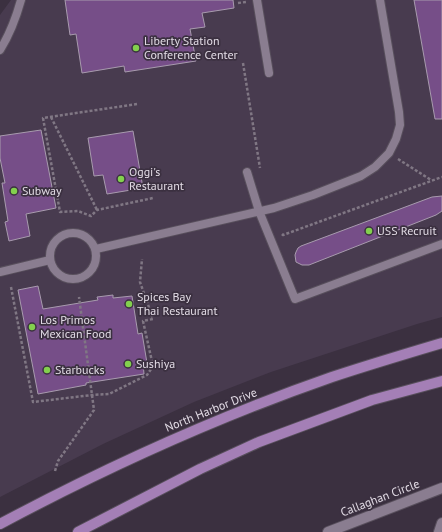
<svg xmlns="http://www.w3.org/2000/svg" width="442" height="532" viewBox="0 0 442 532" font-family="'PT Sans',sans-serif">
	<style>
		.built { fill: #483b4f }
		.building { fill: #764e88; stroke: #a89bae }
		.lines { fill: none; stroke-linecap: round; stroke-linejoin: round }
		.service-casing { stroke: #584f5c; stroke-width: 10 }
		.minor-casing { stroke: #584f5c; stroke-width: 12 }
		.primary-casing { stroke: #584f5c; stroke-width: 12 }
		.path { stroke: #807784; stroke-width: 2.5; stroke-dasharray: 3 2; stroke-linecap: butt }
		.service { stroke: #8a7d90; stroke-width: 8 }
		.minor { stroke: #8a7d90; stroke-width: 10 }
		.primary { stroke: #a47fb6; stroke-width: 10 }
		.poi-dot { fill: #83d04e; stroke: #3b3040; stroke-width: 1.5 }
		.labels { text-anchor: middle; stroke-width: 3.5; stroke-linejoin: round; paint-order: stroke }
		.poi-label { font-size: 12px; fill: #e2dbe5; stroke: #3b3040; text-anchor: start }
		.street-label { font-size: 12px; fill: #e2dbe5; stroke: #3b3040 }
	</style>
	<rect width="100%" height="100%" fill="#3b3040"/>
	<!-- built -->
	<path class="built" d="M11,0H442V317L417,324L271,372L194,402L103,444L0,497V15Z"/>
	<!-- building -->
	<g class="building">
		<path d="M65,0H233L234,8L202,13L205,27L190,29L196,61L125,72L124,66L82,73L76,34L70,35Z"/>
		<path d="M414,0H442V119H435Z"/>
		<path d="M41,130L56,208L26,214L30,236L9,241L5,222L8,221L2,183H5L0,158V136Z"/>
		<path d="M133,131L143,188L107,194L103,175L94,176L88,138Z"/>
		<path d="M442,196V211L436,215L309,265H302L296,262L295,255L296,252L298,248L301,246L432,197Z"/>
		<path d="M38,286L43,309L98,300L97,297L113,295V298L132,296L138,334L142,333L147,363H143L144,374L86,383V385L38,394L18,290Z"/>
	</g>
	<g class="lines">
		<defs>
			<g id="service">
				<path d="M257,0L269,73"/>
				<path d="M0,50C10,34 16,18 21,0"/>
				<path d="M247,172L259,211L295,299L442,244"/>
				<circle cx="73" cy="256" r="23"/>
				<path d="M96,249L274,208L313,195L361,176L375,167L389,153L396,139L400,125L399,112L380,0"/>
				<path d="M0,272L50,260"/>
			</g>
			<g id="minor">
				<path d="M328,532L442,488"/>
				<path d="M439,532L442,523"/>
			</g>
			<g id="primary">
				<path d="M0,524C107,467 217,417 332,377C368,365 405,354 442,343"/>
				<path d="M78,532L200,469L259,442L372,400L442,381"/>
			</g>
		</defs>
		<!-- service casing -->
		<use href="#service" class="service-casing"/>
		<!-- minor casing -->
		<use href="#minor" class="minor-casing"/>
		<!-- primary casing -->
		<use href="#primary" class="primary-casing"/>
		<!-- path -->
		<g class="path">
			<path d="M238,3L246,2"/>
			<path d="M243,63L260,168"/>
			<path d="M137,104L43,118L60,212L78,211L91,216L97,210L153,198"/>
			<path d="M51,117L97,210"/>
			<path d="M398,159L431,180"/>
			<path d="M282,234L283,235L442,177"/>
			<path d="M11,287L33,402L92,395L109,394L147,375L153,366L143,321L153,319L140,282L142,259"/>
			<path d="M55,471L58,461L94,410L79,297"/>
		</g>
		<!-- service -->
		<use href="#service" class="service"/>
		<!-- minor -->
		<use href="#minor" class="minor"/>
		<!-- primary -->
		<use href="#primary" class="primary"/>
	</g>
	<!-- markers -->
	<g class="poi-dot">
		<circle cx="136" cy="48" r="4"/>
		<circle cx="121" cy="179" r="4"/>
		<circle cx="14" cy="191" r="4"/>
		<circle cx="369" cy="231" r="4"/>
		<circle cx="129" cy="304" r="4"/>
		<circle cx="32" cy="327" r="4"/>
		<circle cx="128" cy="364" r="4"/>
		<circle cx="47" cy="370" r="4"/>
	</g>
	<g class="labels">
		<!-- poi labels -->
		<g class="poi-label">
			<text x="144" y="45">Liberty Station<tspan x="144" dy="14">Conference Center</tspan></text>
			<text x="129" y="176">Oggi's<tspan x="129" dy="14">Restaurant</tspan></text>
			<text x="22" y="195">Subway</text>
			<text x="377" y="235">USS Recruit</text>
			<text x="137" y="301">Spices Bay<tspan x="137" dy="14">Thai Restaurant</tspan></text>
			<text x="40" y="324">Los Primos<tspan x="40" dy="14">Mexican Food</tspan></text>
			<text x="136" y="368">Sushiya</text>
			<text x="55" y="374">Starbucks</text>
		</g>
		<!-- street labels -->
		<g class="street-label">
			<text transform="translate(211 410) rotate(-22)" y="4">North Harbor Drive</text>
			<text transform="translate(380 498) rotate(-21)" y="4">Callaghan Circle</text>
		</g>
	</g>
</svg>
